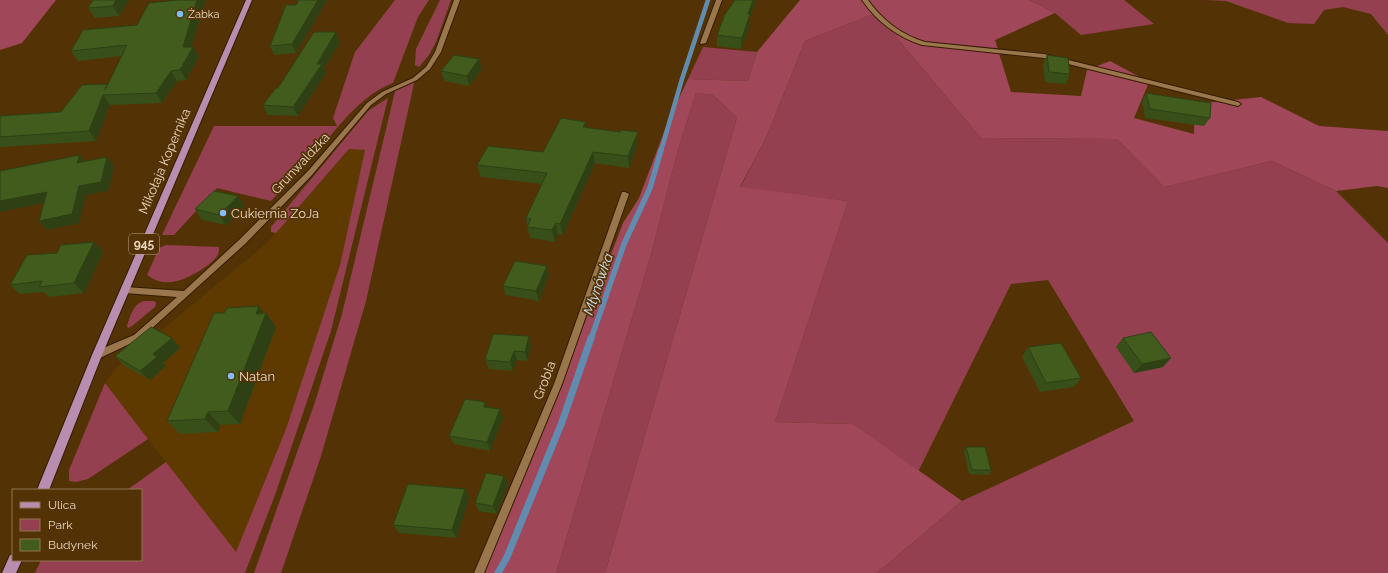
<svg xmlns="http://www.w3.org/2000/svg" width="1388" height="573" viewBox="0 0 1388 573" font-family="Raleway,sans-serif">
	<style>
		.built { fill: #5f3a00 }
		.green { fill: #944051 }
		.forest { fill: #a0475a }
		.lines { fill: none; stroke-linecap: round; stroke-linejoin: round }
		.stream-far2 { stroke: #618cb0; stroke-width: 4.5 }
		.stream-far1 { stroke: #618cb0; stroke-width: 5.5 }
		.stream { stroke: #618cb0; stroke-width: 7 }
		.service-casing { stroke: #341c00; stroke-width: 2 }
		.minor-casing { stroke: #341c00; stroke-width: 2 }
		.primary-casing { stroke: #341c00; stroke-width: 2 }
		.service { fill: #9a764c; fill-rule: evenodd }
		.minor { fill: #9a764c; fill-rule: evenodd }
		.primary { fill: #b88daf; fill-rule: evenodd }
		.wall { fill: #384f19 }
		.shaded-wall { fill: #2e4014 }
		.building { fill: #415c1d; stroke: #2e4014 }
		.poi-dot { fill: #80bdfa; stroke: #533305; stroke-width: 1.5 }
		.labels { text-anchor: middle; stroke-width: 3.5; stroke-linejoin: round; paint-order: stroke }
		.far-poi-label { font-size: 11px; fill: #e9d5c0; stroke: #533305; text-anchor: start }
		.shield { fill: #533305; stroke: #bca488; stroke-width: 1 }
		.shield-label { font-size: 12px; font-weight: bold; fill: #e9d5c0 }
		.street-label { font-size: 13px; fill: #e9d5c0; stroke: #533305 }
		.poi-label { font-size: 13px; fill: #e9d5c0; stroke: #533305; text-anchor: start }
		.water-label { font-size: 14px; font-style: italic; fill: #d0e1f2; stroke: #533305 }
	</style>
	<rect width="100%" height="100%" fill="#533305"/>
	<!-- built -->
	<path class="built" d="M349,149L365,150L340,265L286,429L236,553L105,383L116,368L267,243Z"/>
	<!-- green -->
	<g class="green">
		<path d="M395,0H429L418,17L393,83C358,96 334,133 310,160C297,174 284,187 271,201L217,188L174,235H162L214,126H337L333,118L355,52Z"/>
		<path d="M440,0H451L436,42L429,55L419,67L415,65L416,49Z"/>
		<path d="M1030,0H1124L1154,24L1081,35L1055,13Z"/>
		<path d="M1204,0H1388V35L1371,14L1343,7L1324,10L1314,24L1288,23L1226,1Z"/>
		<path d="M876,13L981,138L1117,139L1164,187L1272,161L1336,191L1388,243V573H877L962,501L1134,421L1048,280L1011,284L918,472L853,424L775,422L848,201L740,188L766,138L805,41Z"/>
		<path d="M703,47L757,52L748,81L688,79Z"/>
		<path d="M415,79L366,301L321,456L281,573H254L315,402L342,314L396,87Z"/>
		<path d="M696,93L713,95L737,118L605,573H556L652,251L677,153Z"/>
		<path d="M388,98L331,331L275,495L245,573H35L41,560H141V490H127L166,462L236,552L286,429L340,265L365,150L349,149L276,233L271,232V227L368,111Z"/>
		<path d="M166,245L219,247C219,250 219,254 217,256C212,265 187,279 177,281C166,284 156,282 147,275L159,248Z"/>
		<path d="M144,301H154L156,303L155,307L132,326L128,328L127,326C130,316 133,304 144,301Z"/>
		<path d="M105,383L148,439L88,479L76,482L69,481V470Z"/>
	</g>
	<!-- forest -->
	<g class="forest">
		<path d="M0,0H56L22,43L0,50Z"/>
		<path d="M800,0H1030L1055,13L995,40L1011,92L1081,96L1087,70L1110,61L1149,82L1134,118L1194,134L1195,104L1261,97L1319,126L1388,131V188L1377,186L1336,191L1272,161L1164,187L1117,139L981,138L876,13L805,41L766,138L740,187L848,201L775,422L853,424L962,501L877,573H605L737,118L713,95L696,93L677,153L652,251L556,573H483L540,438L623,223L639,198L669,119L688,79L748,81L757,52Z"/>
	</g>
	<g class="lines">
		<!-- stream-far2 -->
		<path class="stream-far2" d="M661,151L682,79L708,0"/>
		<!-- stream-far1 -->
		<path class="stream-far1" d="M591,339L624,244L650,188L661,150"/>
		<!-- stream -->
		<path class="stream" d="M498,573L507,557L562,422L591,338"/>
		<defs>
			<path id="service" d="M862,0H868C882,20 902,35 925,42L1044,54L1238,102L1241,104L1238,106L1044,58L922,45C897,37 877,22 862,0Z"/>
			<g id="minor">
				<path d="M454,0H460L441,52L430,69L417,80L386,94L371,105L312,175L245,244L140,339L100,358L97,359L94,358L93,355L94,352L134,335L177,297L125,293L122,292L121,290L122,288L125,287L184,291L239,240L308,171L367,103L382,92L413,78L426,67L435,52Z"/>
				<path d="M716,0H722L706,43L701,44L700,43Z"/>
				<path d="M622,192H625L629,194L562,384L484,573H474L554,384Z"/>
			</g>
			<g id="primary">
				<path d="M246,0H252L102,355L49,490H37L92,355Z"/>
				<path d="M13,554V560H22L16,573H2L10,555Z"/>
			</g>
		</defs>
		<!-- service casing -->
		<use href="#service" class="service-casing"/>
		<!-- minor casing -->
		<use href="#minor" class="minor-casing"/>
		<!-- primary casing -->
		<use href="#primary" class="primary-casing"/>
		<!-- service -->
		<use href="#service" class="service"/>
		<!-- minor -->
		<use href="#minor" class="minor"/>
		<!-- primary -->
		<use href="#primary" class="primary"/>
	</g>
	<!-- wall -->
	<g class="wall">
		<path d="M93,0H129L119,16L95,18L88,8Z"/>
		<path d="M299,0H327L296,53L274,55L270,46Z"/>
		<path d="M735,0H756L750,17V25L741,49L717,46V35Z"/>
		<path d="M203,8L191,47L199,56L186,80L177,81L162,103L110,105L96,141L0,147V116L61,112L108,85L122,56L78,61L71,51L137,25Z"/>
		<path d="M340,42L324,68L326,73L298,116L268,115L263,105L278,88Z"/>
		<path d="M1047,55L1070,74L1066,84L1045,82L1043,65Z"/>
		<path d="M479,59L482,69L469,86L444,81L441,71Z"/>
		<path d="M1146,93L1210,118L1204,126L1145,118L1142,102Z"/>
		<path d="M638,143L629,168L595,163L563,235L558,234L555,242L530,238L527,227L526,218L542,184L481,177L477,165L543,152Z"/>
		<path d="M238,196L244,206L226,225L202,220L195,209Z"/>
		<path d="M94,242L103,252L84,293L49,297L44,292L20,294L10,285L57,253Z"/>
		<path d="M547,266L549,275L539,301L506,295L503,286Z"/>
		<path d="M259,306L264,313H266L276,327L240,424L220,425L218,432L180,434L167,421L224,313Z"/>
		<path d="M172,338L180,348L163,363L166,366L150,380L125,366L115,356Z"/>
		<path d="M1123,338L1163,367L1134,373L1116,347Z"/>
		<path d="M531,346L527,361L517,360L513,371L489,369L485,360Z"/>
		<path d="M1028,347L1081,378L1074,387L1040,392L1022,357Z"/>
		<path d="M485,402L487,407L503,418L490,451L454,444L449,436Z"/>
		<path d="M966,447L991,470L989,475L969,474L964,451Z"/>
		<path d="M508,484L497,514L479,511L475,503Z"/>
		<path d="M465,489L469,497L457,538L399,533L393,525Z"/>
	</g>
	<!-- shaded-wall -->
	<g class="shaded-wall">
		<path d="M116,0H129L119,16L113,6Z"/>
		<path d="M197,0H206L203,8L189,54L193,47L199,56L186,80L180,70L183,47Z"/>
		<path d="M318,0H327L296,53L292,44Z"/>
		<path d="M753,0H756L750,17V25L741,49L742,38L748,14Z"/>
		<path d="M336,32L340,42L324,68L326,73L298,116L293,107L317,64Z"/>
		<path d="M479,59L482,69L469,86L467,76Z"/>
		<path d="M171,71L177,81L162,103L156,93Z"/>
		<path d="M103,95L110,105L96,141L89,131Z"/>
		<path d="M586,122L587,133L583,127Z"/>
		<path d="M638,132V143L629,168L628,156Z"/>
		<path d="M593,152L595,163L563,235L560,224Z"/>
		<path d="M80,155L87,164L77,163Z"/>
		<path d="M107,157L114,166L108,191L86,195L79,223L47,230L39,221L79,186Z"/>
		<path d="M47,192L54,201L0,212V201Z"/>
		<path d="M238,196L244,206L226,225L219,215Z"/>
		<path d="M556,223L558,234L555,242L552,230Z"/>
		<path d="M94,242L103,252L84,293L74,283Z"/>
		<path d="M547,266L549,275L539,301L536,291Z"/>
		<path d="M259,306L265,315L266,313L276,327L240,424L228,411L256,314Z"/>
		<path d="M529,336L531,346L527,361L525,352Z"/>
		<path d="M172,338L180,348L163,363L166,366L150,380L140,371L153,354Z"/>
		<path d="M514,351L517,360L513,371L510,362Z"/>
		<path d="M1171,358L1163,367L1134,373L1142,364Z"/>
		<path d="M485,402L489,411L484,407Z"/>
		<path d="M500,409L503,418L490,451L487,442Z"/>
		<path d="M208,412L220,425L218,432L205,419Z"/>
		<path d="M504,476L508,484L497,514L493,506Z"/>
		<path d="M465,489L469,497L457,538L452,530Z"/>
	</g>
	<!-- building -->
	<g class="building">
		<path d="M93,0H116L113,6L88,8Z"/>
		<path d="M179,0H197L183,47H193L180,70L171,71L156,93L103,95L89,131L0,137V116L61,112L82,85L107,84L105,90L127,45L71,51L83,30L137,25L149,3Z"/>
		<path d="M299,0H318L292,44L270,46L286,5H296Z"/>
		<path d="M735,0H753L748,14H750L742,38L717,35L725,14Z"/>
		<path d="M314,32H336L317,64H322L293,107L263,105L276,88H278Z"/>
		<path d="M454,55L479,59L467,76L441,71Z"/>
		<path d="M1047,55L1068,58L1070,74L1049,72Z"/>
		<path d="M1146,93L1211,103L1210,118L1150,109Z"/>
		<path d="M561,118L586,122L583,127L620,132L621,130L638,132L628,156L593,152L560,224L556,223L552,230L527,227L531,219L526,218L547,173L477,165L488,146L543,152Z"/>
		<path d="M80,155L77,163L107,157L101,182L79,186L72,214L39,221L47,192L0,201V171Z"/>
		<path d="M214,191L238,196L219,215L195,209Z"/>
		<path d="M94,242L74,283L39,287L42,281L10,285L27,255L57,253L61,245Z"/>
		<path d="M515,261L547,266L536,291L503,286Z"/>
		<path d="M259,306L256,314L266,313L228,411L208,412L205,419L167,421L214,313H224L227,308Z"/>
		<path d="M151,327L172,338L153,354L157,357L140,371L115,356Z"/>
		<path d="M1151,332L1171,358L1142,364L1123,338Z"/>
		<path d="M493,334L529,336L525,352L514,351L510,362L485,360Z"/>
		<path d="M1061,343L1081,378L1046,383L1028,347Z"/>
		<path d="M465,399L485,402L484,407L500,409L487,442L449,436Z"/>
		<path d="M966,447H985L991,470H972Z"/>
		<path d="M486,473L504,476L493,506L475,503Z"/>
		<path d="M408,484L465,489L452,530L393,525Z"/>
	</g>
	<!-- markers -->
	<g class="poi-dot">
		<circle cx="180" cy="14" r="4"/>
		<circle cx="223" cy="213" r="4"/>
		<circle cx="231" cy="376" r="4"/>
	</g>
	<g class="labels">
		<!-- far-poi labels -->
		<g class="far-poi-label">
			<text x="188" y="18">Żabka</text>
		</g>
		<!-- shield labels -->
		<rect class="shield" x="129" y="234" width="30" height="20" rx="3"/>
		<g class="shield-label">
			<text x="144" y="248">945</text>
		</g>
		<!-- street labels -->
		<g class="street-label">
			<text transform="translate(164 161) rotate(-67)" y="5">Mikołaja Kopernika</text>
			<text transform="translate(300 163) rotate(-47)" y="5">Grunwaldzka</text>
			<text transform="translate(544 380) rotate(-69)" y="5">Grobla</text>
		</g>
		<!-- poi labels -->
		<g class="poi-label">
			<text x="231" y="218">Cukiernia ZoJa</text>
			<text x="239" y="381">Natan</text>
		</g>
		<!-- water labels -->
		<g class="water-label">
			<text transform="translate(598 284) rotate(-71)" y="5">Młynówka</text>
		</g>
	</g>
	<!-- legend -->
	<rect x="12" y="489" width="130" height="72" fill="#533305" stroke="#8f7450"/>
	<rect x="20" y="502" width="20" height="6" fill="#b88daf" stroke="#8f7450"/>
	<text x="48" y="509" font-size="12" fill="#e9d5c0">Ulica</text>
	<rect x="20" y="519" width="20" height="12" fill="#944051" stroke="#8f7450"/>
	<text x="48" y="529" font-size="12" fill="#e9d5c0">Park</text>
	<rect x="20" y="539" width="20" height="12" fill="#415c1d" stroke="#8f7450"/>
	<text x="48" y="549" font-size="12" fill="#e9d5c0">Budynek</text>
</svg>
